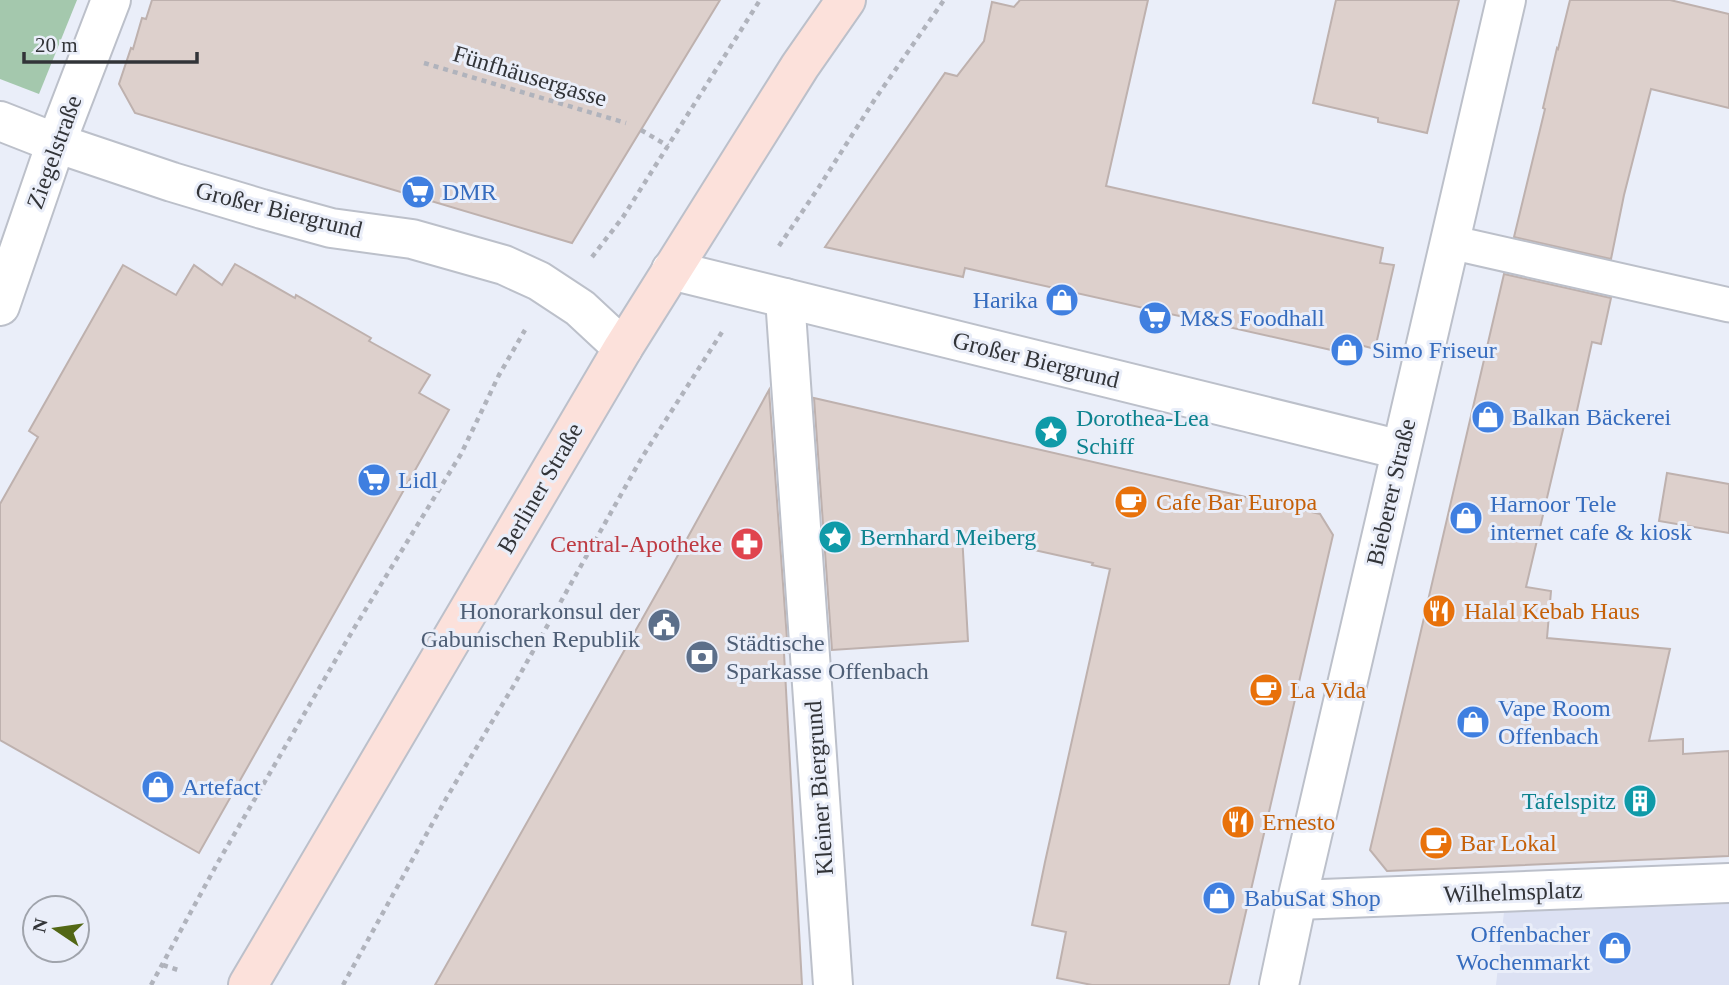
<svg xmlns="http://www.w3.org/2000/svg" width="1729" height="985" viewBox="0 0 1729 985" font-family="'Times New Roman',serif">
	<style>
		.built { fill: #dce1f3 }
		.green { fill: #a4c8ad }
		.building { fill: #ddd0cc; stroke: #beb1ae; stroke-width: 2 }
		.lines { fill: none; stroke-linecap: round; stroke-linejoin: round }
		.lane-casing { stroke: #bcc0ca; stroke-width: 37 }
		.street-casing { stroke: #bcc0ca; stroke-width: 42 }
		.secondary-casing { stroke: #bcc0ca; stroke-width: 42 }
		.path { stroke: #b0b3bc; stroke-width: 4.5; stroke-dasharray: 5 5; stroke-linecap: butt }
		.lane { stroke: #fff; stroke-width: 33 }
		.street { stroke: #fff; stroke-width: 38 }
		.secondary { stroke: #fce1db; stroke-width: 38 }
		.labels { text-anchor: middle; stroke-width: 6; stroke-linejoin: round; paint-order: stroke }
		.street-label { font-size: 24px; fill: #323438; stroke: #eaeef9 }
		.shop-label { font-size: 24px; fill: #366cbe; stroke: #eaeef9; text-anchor: start }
		.culture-label { font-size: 24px; fill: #0d838f; stroke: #eaeef9; text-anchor: start }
		.food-label { font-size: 24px; fill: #c56008; stroke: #eaeef9; text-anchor: start }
		.health-label { font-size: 24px; fill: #be3a42; stroke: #eaeef9; text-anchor: end }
		.service-label { font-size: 24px; fill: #4e5e75; stroke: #eaeef9; text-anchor: end }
	</style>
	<rect width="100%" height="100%" fill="#eaeef9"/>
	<!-- built -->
	<path class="built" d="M1729,904V985H1496L1504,912Z"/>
	<!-- green -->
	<path class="green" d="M0,0H77L39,94L0,79Z"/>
	<!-- building -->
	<g class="building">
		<path d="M152,0H720L572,243L135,113L119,84L131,48L133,49L142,18L146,19Z"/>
		<path d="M1020,0H1148L1106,186L1383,248L1380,263L1394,265L1375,349L1360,345L1358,356L965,268L963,277L825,247L945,73L957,76L984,41L992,2L1014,7Z"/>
		<path d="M1336,0H1459L1427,133L1378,122V118L1313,103Z"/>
		<path d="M1570,0H1670L1729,14V108L1651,89L1624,195L1611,259L1514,237L1545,109L1543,108L1557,48L1558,49Z"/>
		<path d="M235,264L295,298L296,295L371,338L369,341L430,375L419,393L449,410L199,853L0,740V504L38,437L29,431L123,265L176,295L194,265L222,285Z"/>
		<path d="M1504,274L1611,298L1601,344L1592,342L1576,415L1567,413L1526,587L1551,591L1547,638L1670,649L1649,741L1683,739V754L1729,751V856L1387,871L1370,850Z"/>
		<path d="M769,390L788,653H784L802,985H435L667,575Z"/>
		<path d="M814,398L1320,514L1333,535L1229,985H1092L1057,978L1066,932L1032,925L1045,862L1110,569L1092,565L1093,563L962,534L968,641L832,650Z"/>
		<path d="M1667,473L1729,484V533L1659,521Z"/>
	</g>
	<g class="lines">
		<defs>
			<path id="lane" d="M1450,242L1729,305"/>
			<g id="street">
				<path d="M0,121L56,143L172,182L262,209L331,228L412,239L504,265L539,281L580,308L623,348"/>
				<path d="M671,270L1401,450"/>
				<path d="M785,298L833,985"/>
				<path d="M0,306L56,143L111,0"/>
				<path d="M1297,900L1729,883"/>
				<path d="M1279,985L1297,900L1506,0"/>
			</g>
			<path id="secondary" d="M248,985L623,348L800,66L846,0"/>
		</defs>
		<!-- lane casing -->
		<use href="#lane" class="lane-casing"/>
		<!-- street casing -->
		<use href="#street" class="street-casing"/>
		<!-- secondary casing -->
		<use href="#secondary" class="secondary-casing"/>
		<!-- path -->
		<g class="path">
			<path d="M424,63L626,123"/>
			<path d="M641,130L668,146"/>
			<path d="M779,246L819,187L875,99L944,0"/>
			<path d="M592,257L623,217L760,0"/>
			<path d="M163,965L178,970"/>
			<path d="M151,985L217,864L353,630L461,454L499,375L525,330"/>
			<path d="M343,985L447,797L514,685L641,459L722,332"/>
		</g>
		<!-- lane -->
		<use href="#lane" class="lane"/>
		<!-- street -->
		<use href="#street" class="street"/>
		<!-- secondary -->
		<use href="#secondary" class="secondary"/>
	</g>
	<!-- icons -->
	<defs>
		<symbol id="supermarket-disc" viewBox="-11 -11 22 22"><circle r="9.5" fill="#3f7fe0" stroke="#eaeef9"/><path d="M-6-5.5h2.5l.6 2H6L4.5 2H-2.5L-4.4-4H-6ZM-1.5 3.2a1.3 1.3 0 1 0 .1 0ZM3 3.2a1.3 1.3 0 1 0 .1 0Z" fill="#fff"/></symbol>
		<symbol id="shop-disc" viewBox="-11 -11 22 22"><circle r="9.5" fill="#3f7fe0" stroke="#eaeef9"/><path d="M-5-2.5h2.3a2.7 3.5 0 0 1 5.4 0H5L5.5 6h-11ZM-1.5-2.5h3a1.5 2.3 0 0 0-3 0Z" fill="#fff"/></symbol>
		<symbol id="sight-disc" viewBox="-11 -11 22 22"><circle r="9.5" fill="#0f9aa8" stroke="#eaeef9"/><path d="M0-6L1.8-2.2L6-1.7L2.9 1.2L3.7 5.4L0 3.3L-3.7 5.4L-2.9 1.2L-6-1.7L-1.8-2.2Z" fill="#fff"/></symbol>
		<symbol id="cafe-disc" viewBox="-11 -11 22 22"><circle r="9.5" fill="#e8710a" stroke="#eaeef9"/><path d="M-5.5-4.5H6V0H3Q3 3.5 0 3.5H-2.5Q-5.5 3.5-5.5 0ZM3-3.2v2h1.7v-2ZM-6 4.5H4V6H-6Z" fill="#fff"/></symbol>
		<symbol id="pharmacy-disc" viewBox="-11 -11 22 22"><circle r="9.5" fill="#e0444e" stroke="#eaeef9"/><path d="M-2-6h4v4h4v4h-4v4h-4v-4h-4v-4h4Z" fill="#fff"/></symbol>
		<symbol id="restaurant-disc" viewBox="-11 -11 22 22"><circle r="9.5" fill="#e8710a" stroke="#eaeef9"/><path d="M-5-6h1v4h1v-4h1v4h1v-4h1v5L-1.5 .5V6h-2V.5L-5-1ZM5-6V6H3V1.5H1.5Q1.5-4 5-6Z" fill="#fff"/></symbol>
		<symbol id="civic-disc" viewBox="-11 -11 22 22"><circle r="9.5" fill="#5c6f8a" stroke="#eaeef9"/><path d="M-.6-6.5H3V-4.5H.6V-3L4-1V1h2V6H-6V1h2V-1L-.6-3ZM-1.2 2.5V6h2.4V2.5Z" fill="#fff"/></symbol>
		<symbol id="bank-disc" viewBox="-11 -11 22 22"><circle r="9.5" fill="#5c6f8a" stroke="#eaeef9"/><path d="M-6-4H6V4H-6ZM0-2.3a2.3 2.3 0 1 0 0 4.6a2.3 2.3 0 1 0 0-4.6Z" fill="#fff"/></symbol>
		<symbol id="building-disc" viewBox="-11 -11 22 22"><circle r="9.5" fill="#0f9aa8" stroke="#eaeef9"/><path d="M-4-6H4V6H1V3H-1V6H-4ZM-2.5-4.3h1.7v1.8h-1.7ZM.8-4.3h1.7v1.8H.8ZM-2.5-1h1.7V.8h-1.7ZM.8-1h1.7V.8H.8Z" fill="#fff"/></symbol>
	</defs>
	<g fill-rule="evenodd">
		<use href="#supermarket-disc" x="399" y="173" width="38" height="38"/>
		<use href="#shop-disc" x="1043" y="281" width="38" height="38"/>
		<use href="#supermarket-disc" x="1136" y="299" width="38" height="38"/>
		<use href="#shop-disc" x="1328" y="331" width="38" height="38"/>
		<use href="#shop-disc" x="1469" y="398" width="38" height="38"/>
		<use href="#sight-disc" x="1032" y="413" width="38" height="38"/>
		<use href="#supermarket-disc" x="355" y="461" width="38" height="38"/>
		<use href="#cafe-disc" x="1112" y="483" width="38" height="38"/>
		<use href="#shop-disc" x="1447" y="499" width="38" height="38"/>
		<use href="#sight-disc" x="816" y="518" width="38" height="38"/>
		<use href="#pharmacy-disc" x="728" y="525" width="38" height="38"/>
		<use href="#restaurant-disc" x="1420" y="592" width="38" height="38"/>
		<use href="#civic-disc" x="645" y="606" width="38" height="38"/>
		<use href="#bank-disc" x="683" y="638" width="38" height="38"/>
		<use href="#cafe-disc" x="1247" y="671" width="38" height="38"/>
		<use href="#shop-disc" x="1454" y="703" width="38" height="38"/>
		<use href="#shop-disc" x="139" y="768" width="38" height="38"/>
		<use href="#building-disc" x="1621" y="782" width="38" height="38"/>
		<use href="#restaurant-disc" x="1219" y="803" width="38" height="38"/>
		<use href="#cafe-disc" x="1417" y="824" width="38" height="38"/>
		<use href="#shop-disc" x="1200" y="879" width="38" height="38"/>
		<use href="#shop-disc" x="1596" y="929" width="38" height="38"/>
	</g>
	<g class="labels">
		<!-- street labels -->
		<g class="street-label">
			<text transform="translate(530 76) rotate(17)" y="8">Fünfhäusergasse</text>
			<text transform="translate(54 152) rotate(-70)" y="8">Ziegelstraße</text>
			<text transform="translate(279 210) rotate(14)" y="8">Großer Biergrund</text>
			<text transform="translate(1036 360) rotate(14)" y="8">Großer Biergrund</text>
			<text transform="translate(540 488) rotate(-60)" y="8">Berliner Straße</text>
			<text transform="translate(1391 492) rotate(-77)" y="8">Bieberer Straße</text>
			<text transform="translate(819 788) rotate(-94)" y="8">Kleiner Biergrund</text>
			<text transform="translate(1513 892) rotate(-2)" y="8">Wilhelmsplatz</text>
		</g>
		<!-- shop labels -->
		<g class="shop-label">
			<text x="442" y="200">DMR</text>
			<text x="1038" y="308" text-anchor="end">Harika</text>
			<text x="1180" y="326">M&amp;S Foodhall</text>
			<text x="1372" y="358">Simo Friseur</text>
			<text x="1512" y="425">Balkan Bäckerei</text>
			<text x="398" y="488">Lidl</text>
			<text x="1490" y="512">Harnoor Tele<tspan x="1490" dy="28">internet cafe &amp; kiosk</tspan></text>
			<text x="1498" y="716">Vape Room<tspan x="1498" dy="28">Offenbach</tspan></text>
			<text x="182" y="795">Artefact</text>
			<text x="1244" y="906">BabuSat Shop</text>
			<text x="1590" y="942" text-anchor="end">Offenbacher<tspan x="1590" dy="28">Wochenmarkt</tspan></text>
		</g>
		<!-- culture labels -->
		<g class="culture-label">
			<text x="1076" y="426">Dorothea-Lea<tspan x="1076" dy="28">Schiff</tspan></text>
			<text x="860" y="545">Bernhard Meiberg</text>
			<text x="1616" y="809" text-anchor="end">Tafelspitz</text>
		</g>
		<!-- food labels -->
		<g class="food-label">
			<text x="1156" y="510">Cafe Bar Europa</text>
			<text x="1464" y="619">Halal Kebab Haus</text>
			<text x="1290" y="698">La Vida</text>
			<text x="1262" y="830">Ernesto</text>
			<text x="1460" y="851">Bar Lokal</text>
		</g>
		<!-- health labels -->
		<g class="health-label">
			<text x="722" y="552">Central-Apotheke</text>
		</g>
		<!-- service labels -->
		<g class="service-label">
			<text x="640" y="619">Honorarkonsul der<tspan x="640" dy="28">Gabunischen Republik</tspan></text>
			<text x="726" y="651" text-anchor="start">Städtische<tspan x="726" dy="28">Sparkasse Offenbach</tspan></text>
		</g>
	</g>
	<!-- north arrow -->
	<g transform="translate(56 929) rotate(283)"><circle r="33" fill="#eaeef9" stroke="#a0a4ac" stroke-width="2"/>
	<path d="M0-5L12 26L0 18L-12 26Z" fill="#526715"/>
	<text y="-10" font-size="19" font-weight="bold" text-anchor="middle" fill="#323438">N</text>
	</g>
	<!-- scale -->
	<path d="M24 52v10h173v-10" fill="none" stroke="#323438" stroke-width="3.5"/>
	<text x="35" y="52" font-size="21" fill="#323438" stroke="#eaeef9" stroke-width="5" paint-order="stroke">20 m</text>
</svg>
